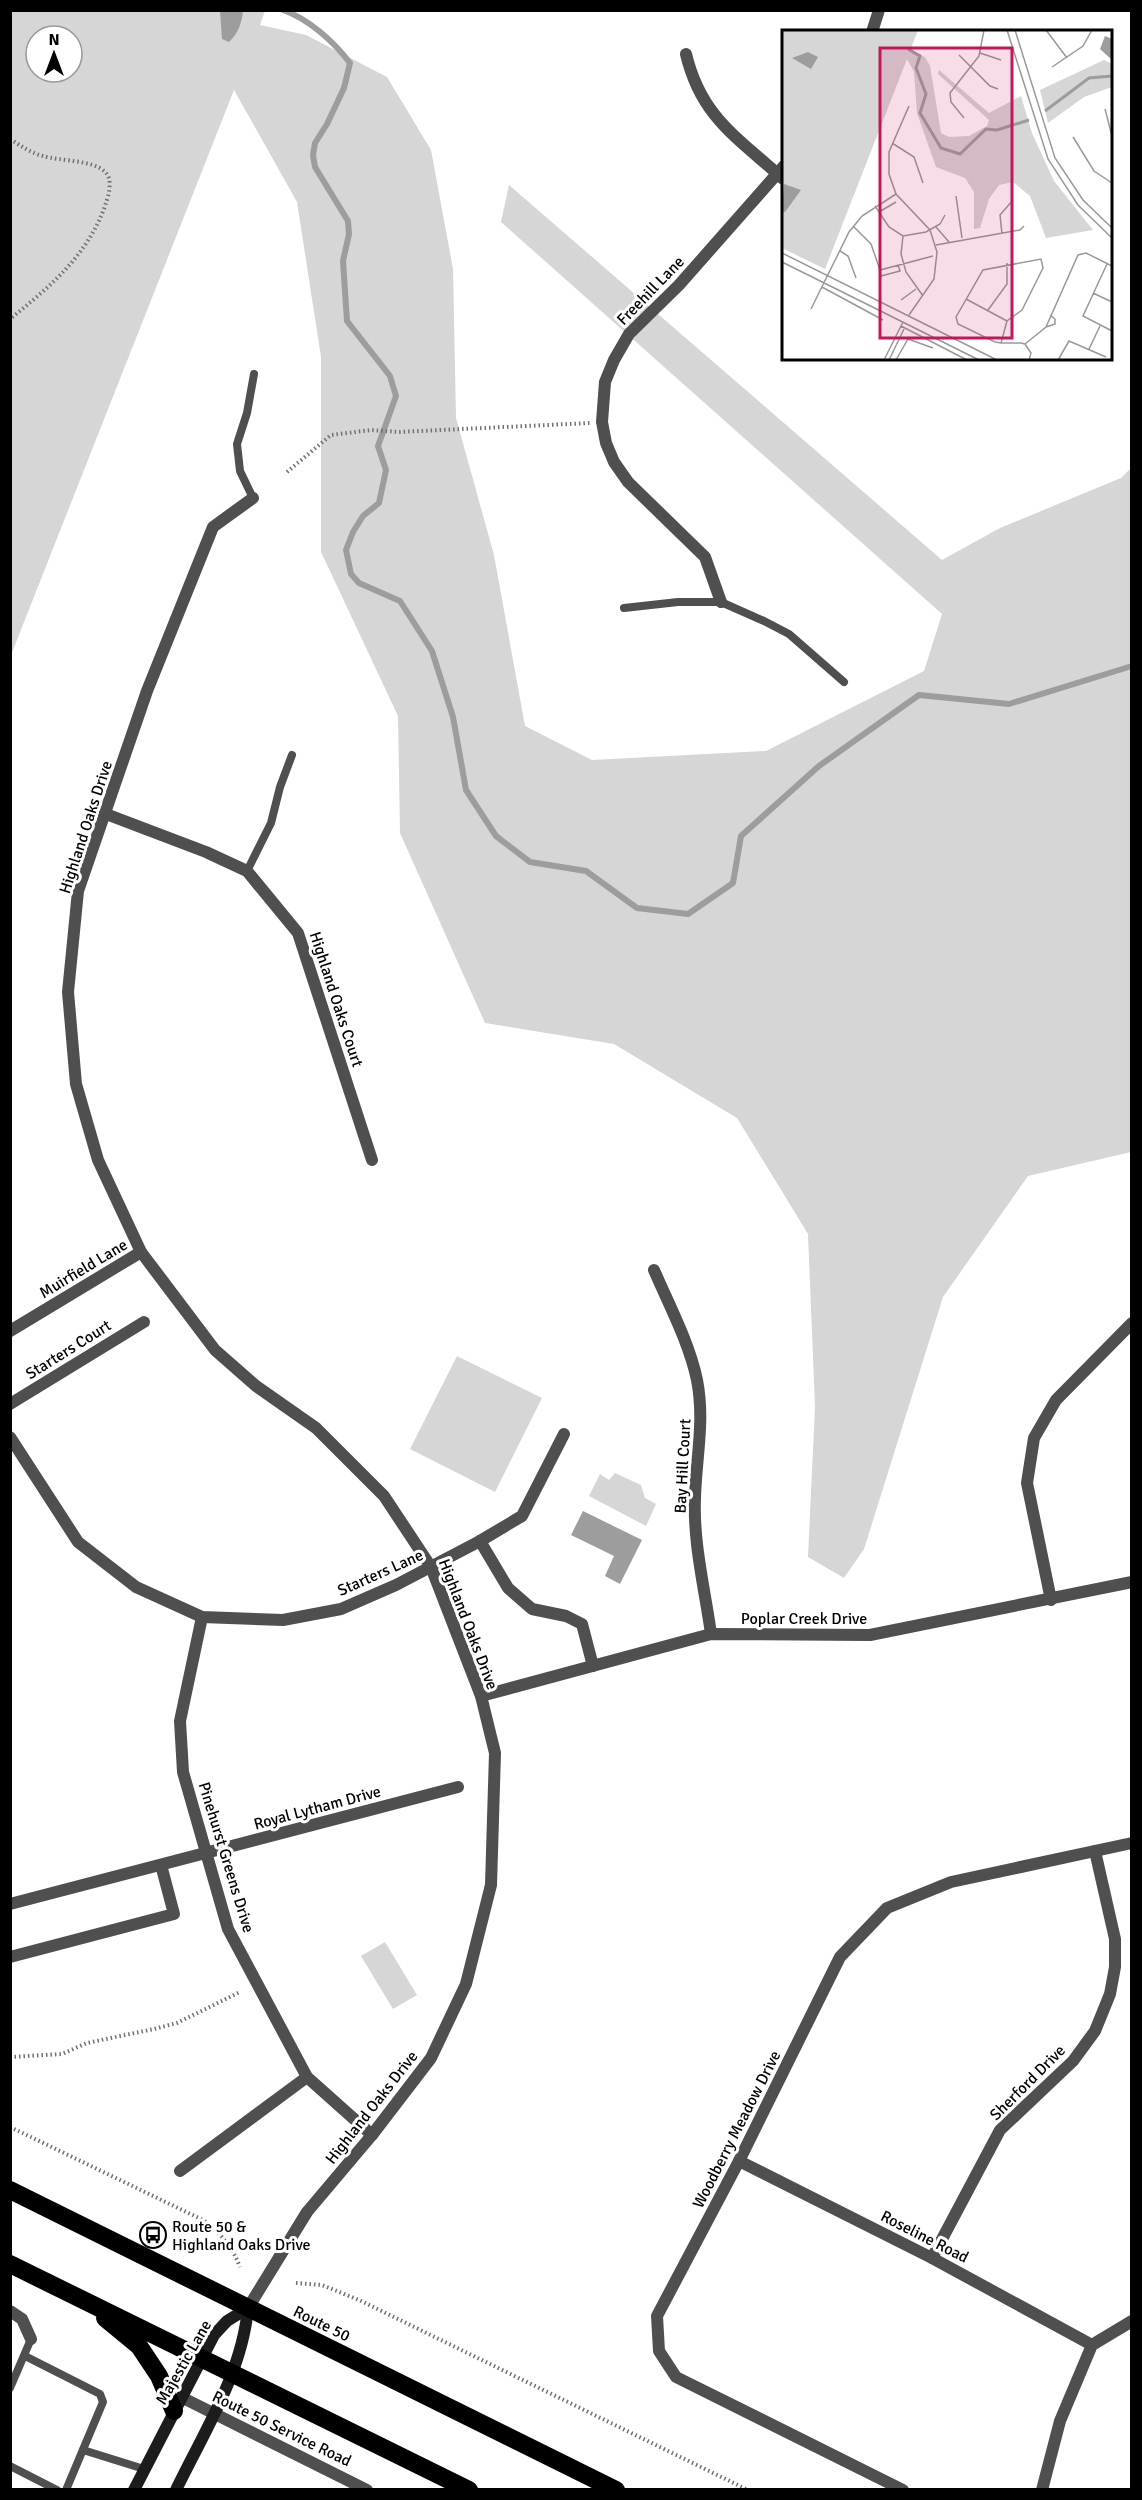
<svg xmlns="http://www.w3.org/2000/svg" width="1142" height="2500" viewBox="0 0 1142 2500" font-family="Signika,sans-serif">
	<style>
		.green { fill: #d6d6d6; fill-rule: evenodd }
		.water { fill: #9d9d9d }
		.lines { fill: none; stroke-linecap: round; stroke-linejoin: round }
		.stream { stroke: #9d9d9d; stroke-width: 6 }
		.path { stroke: #717171; stroke-width: 4; stroke-dasharray: 1.5 3; stroke-linecap: butt }
		.lane { stroke: #4f4f4f; stroke-width: 8 }
		.street { stroke: #4f4f4f; stroke-width: 12 }
		.secondary { stroke: #1c1c1c; stroke-width: 12 }
		.highway { stroke: #000; stroke-width: 18 }
		.labels { text-anchor: middle; stroke-width: 6; stroke-linejoin: round; paint-order: stroke }
		.street-label { font-size: 16px; fill: #000; stroke: #fff }
		.poi-label { font-size: 16px; fill: #000; stroke: #fff; text-anchor: start }
		.inset-river { fill: none; stroke: #9d9d9d; stroke-width: 3 }
		.inset-road { fill: none; stroke: #999; stroke-width: 1.5 }
		.view { fill: #c2185b; fill-opacity: 0.15; stroke: #c2185b; stroke-width: 3 }
		.inset-edge { fill: none; stroke: #000; stroke-width: 3 }
	</style>
	<rect width="100%" height="100%" fill="#fff"/>
	<!-- green -->
	<g class="green">
		<path d="M11,11H265L260,25L306,35L387,77L431,150L453,269L456,418L494,555L525,726L592,760L766,751L924,671L942,614L501,222L509,185L942,560L1000,528L1121,478L1131,468V1152L1028,1176L943,1297L864,1549L844,1578L808,1557L815,1407L808,1234L737,1118L614,1044L485,1023L400,833L398,716L321,552V357L297,202L234,90L11,655ZM36,36H72V72H36Z"/>
		<path d="M457,1356L542,1398L495,1492L410,1449Z"/>
		<path d="M615,1473L641,1485L645,1498L656,1504L646,1526L589,1496L600,1474L609,1480Z"/>
		<path d="M385,1942L417,1995L393,2009L361,1956Z"/>
	</g>
	<!-- water -->
	<g class="water">
		<path d="M220,11H243C242,22 238,34 229,42L222,39Z"/>
		<path d="M583,1511L642,1540L620,1584L605,1576L614,1556L571,1535Z"/>
	</g>
	<g class="lines">
		<!-- stream -->
		<path class="stream" d="M283,10C309,19 334,42 350,63L344,88L327,124L315,143L313,155L315,167L348,221L349,234L343,261L347,321L390,376L396,396L378,446L386,470L379,503L363,516L353,532L346,550L351,574L359,583L400,601L432,651L453,717L466,790L496,836L530,862L586,871L637,908L688,914L733,883L741,836L819,766L919,695L1009,704L1132,666"/>
		<!-- path -->
		<g class="path">
			<path d="M10,139C21,146 31,153 43,156C59,161 94,160 105,172C113,179 109,194 106,203C89,254 51,286 10,319"/>
			<path d="M287,472L331,435L371,430L399,432L590,423"/>
			<path d="M10,2057L62,2054L87,2043L154,2029L177,2023L240,1992"/>
			<path d="M10,2127L203,2220C220,2233 232,2246 240,2267"/>
			<path d="M296,2283L322,2285L359,2300L748,2490"/>
		</g>
		<!-- lane -->
		<g class="lane">
			<path d="M253,498L240,471L237,444L247,413L254,374"/>
			<path d="M624,608L678,602H721L764,621L789,634L844,682"/>
			<path d="M247,871L271,823L280,787L292,755"/>
			<path d="M25,2356L100,2394L103,2402L66,2490"/>
			<path d="M10,2388L31,2339"/>
			<path d="M83,2450L144,2469"/>
			<path d="M10,2466L57,2490"/>
		</g>
		<!-- street -->
		<g class="street">
			<path d="M872,32L879,10"/>
			<path d="M686,54C701,117 737,137 782,178"/>
			<path d="M721,602L705,557L628,482L614,462L606,443L602,422L605,382L614,360L629,334L679,285L784,166"/>
			<path d="M106,814L206,852L247,871L298,933L372,1160"/>
			<path d="M654,1270C669,1305 689,1342 697,1380C705,1421 696,1458 695,1498C693,1543 705,1590 711,1634"/>
			<path d="M10,1331L141,1252"/>
			<path d="M10,1404L144,1322"/>
			<path d="M10,1437L78,1542L136,1587L202,1617L283,1620L341,1609L396,1585L480,1541L522,1516L564,1434"/>
			<path d="M480,1541L508,1588L532,1609L566,1616L582,1624L593,1666"/>
			<path d="M1051,1600L1027,1483L1034,1438L1056,1400L1132,1323"/>
			<path d="M202,1617L180,1721L183,1772L228,1929L307,2077L372,2135"/>
			<path d="M481,1696L711,1634L870,1635L1132,1582"/>
			<path d="M10,1904L458,1787"/>
			<path d="M10,1957L174,1914L161,1865"/>
			<path d="M739,2161L932,2258L1092,2345"/>
			<path d="M180,2171L307,2077"/>
			<path d="M932,2258L1000,2130L1073,2061L1095,2031L1110,1994L1115,1967V1939L1095,1851"/>
			<path d="M248,2308L307,2212L372,2135L431,2058L466,1984L491,1885L495,1753L481,1696L431,1567L384,1496L316,1428L256,1386L215,1350L141,1252L98,1160L76,1084L68,992L78,891L147,691L213,527L253,498"/>
			<path d="M10,2311L22,2319L31,2339"/>
			<path d="M181,2397L367,2490"/>
			<path d="M903,2490L676,2377L659,2351L657,2316L739,2161L840,1957L887,1908L951,1882L1132,1843"/>
			<path d="M1042,2490L1060,2421L1092,2345L1132,2321"/>
		</g>
		<!-- secondary -->
		<g class="secondary">
			<path d="M134,2490L214,2335L227,2321L248,2308"/>
			<path d="M176,2490C204,2432 242,2373 248,2308"/>
		</g>
		<!-- highway -->
		<g class="highway">
			<path d="M10,2190L616,2490"/>
			<path d="M10,2264L469,2490"/>
			<path d="M105,2318L139,2346L159,2376L174,2411"/>
		</g>
	</g>
	<!-- icons -->
	<defs>
		<symbol id="bus-ring" viewBox="-11 -11 22 22"><circle r="9.5" fill="#fff" stroke="#000" stroke-width="1.5"/><path d="M-5-6H5V4H4V6H2V4H-2V6H-4V4H-5ZM-3.5-4V0h7V-4ZM-3.5 1.2v1.5H-2V1.2ZM2 1.2v1.5H3.5V1.2Z" fill="#000"/></symbol>
	</defs>
	<g fill-rule="evenodd">
		<use href="#bus-ring" x="138" y="2220" width="30" height="30"/>
	</g>
	<g class="labels">
		<!-- street labels -->
		<g class="street-label">
			<text transform="translate(650 290) rotate(-46)" y="6">Freehill Lane</text>
			<text transform="translate(85 827) rotate(-72)" y="6">Highland Oaks Drive</text>
			<text transform="translate(337 999) rotate(72)" y="6">Highland Oaks Court</text>
			<text transform="translate(83 1268) rotate(-31)" y="6">Muirfield Lane</text>
			<text transform="translate(68 1349) rotate(-32)" y="6">Starters Court</text>
			<text transform="translate(682 1466) rotate(-87)" y="6">Bay Hill Court</text>
			<text transform="translate(380 1572) rotate(-24)" y="6">Starters Lane</text>
			<text x="804" y="1624">Poplar Creek Drive</text>
			<text transform="translate(469 1624) rotate(69)" y="6">Highland Oaks Drive</text>
			<text transform="translate(317 1807) rotate(-15)" y="6">Royal Lytham Drive</text>
			<text transform="translate(227 1857) rotate(73)" y="6">Pinehurst Greens Drive</text>
			<text transform="translate(1027 2082) rotate(-45)" y="6">Sherford Drive</text>
			<text transform="translate(371 2107) rotate(-52)" y="6">Highland Oaks Drive</text>
			<text transform="translate(736 2129) rotate(-63)" y="6">Woodberry Meadow Drive</text>
			<text transform="translate(925 2236) rotate(27)" y="6">Roseline Road</text>
			<text transform="translate(322 2323) rotate(26)" y="6">Route 50</text>
			<text transform="translate(183 2362) rotate(-60)" y="6">Majestic Lane</text>
			<text transform="translate(282 2428) rotate(26)" y="6">Route 50 Service Road</text>
		</g>
		<!-- poi labels -->
		<g class="poi-label">
			<text x="172" y="2232">Route 50 &amp;<tspan x="172" dy="18">Highland Oaks Drive</tspan></text>
		</g>
	</g>
	<!-- overview -->
	<g transform="translate(782 30)">
		<rect width="330" height="330" fill="#fff"/>
		<path d="M0,0H136L128,21L143,27L148,36L159,103L167,107L187,106L205,96L207,90L156,44L157,40L207,83L239,66L250,103L272,151L311,200L264,208L248,166L231,152L217,155L207,169L198,198L192,199V162L183,148L154,137L135,83L132,42L125,29L43,239L0,218ZM322,30L330,34V57L302,67L266,93L258,60Z" fill="#d6d6d6"/>
		<path d="M323,6L330,9V30L318,19ZM26,22L36,27L29,39L10,28ZM2,154L19,160L3,182L0,181Z" fill="#9d9d9d"/>
		<path class="inset-river" d="M126,19L138,26L134,38L144,64L138,83L159,118L178,124L204,99L215,100L247,90M263,81L307,48L330,46"/>
		<path class="inset-road" d="M225,0L266,129L296,175L330,208M233,0L273,128L301,170L330,198M264,0L285,28M198,23L219,30M177,25L208,56L216,59M270,37L301,16L310,0M127,76L107,122V144L114,164L148,200L155,222L152,249L127,285M323,79L330,106M182,88L169,72L168,63L197,26L202,0M291,107L312,141L330,153M110,113L132,127L141,153M174,166L180,208M93,176L107,197L121,206L144,202L158,194L163,185M97,182L114,172M72,197L89,214L98,240L151,226M154,197L167,212M220,204L218,185L231,170M121,206L119,224L124,242L141,266M154,215L238,200L242,196M58,221L66,226L74,248M0,223L215,330M0,232L197,330M325,234L301,286L330,301M98,240L99,246L118,241L116,235M40,257L101,290M311,263L330,272M184,269L225,291M119,270L134,259M29,279L67,202L80,186L114,164M206,280L225,254V233M119,296L185,330M264,297L273,294V289L268,285M219,313L225,291L240,280L261,238L259,229L201,240L174,287L176,294L213,312L219,313H239L243,314L249,323L247,330M243,314L264,297L296,225L304,223L330,236M307,319L318,296M102,330L121,292M107,330L122,299M114,330L126,309L151,318M276,330L287,311L324,327"/>
		<path class="view" d="M98,18H230V308H98Z"/>
		<rect width="330" height="330" class="inset-edge"/>
	</g>
	<!-- border -->
	<rect width="1142" height="2500" fill="none" stroke="#000000" stroke-width="24"/>
	<!-- north arrow -->
	<g transform="translate(54 54)"><circle r="28" fill="#ffffff" stroke="#999999" stroke-width="1.5"/>
	<path d="M0-4.5L10 22L0 15L-10 22Z" fill="#000000"/>
	<text y="-9" font-size="16" font-weight="bold" text-anchor="middle" fill="#000000">N</text>
	</g>
</svg>
